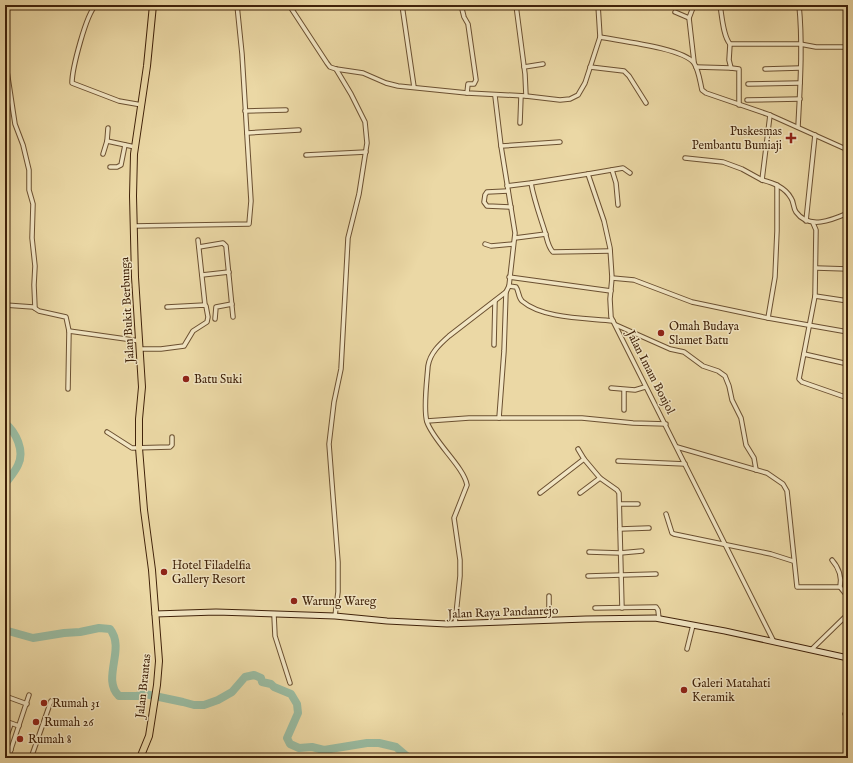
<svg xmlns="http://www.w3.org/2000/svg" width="853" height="763" viewBox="0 0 853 763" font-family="'IM FELL English',serif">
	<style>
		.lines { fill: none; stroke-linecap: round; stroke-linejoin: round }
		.river { stroke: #99bba1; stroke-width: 8 }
		.street-casing { stroke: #6b5031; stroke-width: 5.5 }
		.secondary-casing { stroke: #40220a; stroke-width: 7 }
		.primary-casing { stroke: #40220a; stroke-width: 8 }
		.street { stroke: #f2e6c4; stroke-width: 3.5 }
		.secondary { stroke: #f2e6c4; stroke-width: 5 }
		.primary { stroke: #ebd8a5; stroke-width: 6 }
		.poi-dot { fill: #8f2418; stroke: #f2e6c4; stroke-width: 1.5 }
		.labels { text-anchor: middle; stroke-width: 3; stroke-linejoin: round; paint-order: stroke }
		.poi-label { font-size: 12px; fill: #40220a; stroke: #f2e6c4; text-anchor: start }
		.street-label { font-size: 12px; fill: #40220a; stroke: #f2e6c4 }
	</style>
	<rect width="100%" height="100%" fill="#ebd8a5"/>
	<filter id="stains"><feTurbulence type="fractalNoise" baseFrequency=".005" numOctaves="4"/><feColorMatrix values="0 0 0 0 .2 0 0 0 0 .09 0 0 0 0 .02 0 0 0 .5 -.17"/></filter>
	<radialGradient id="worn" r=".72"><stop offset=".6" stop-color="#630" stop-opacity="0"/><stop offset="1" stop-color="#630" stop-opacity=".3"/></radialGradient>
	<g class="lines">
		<!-- river -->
		<g class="river">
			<path d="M5,423C16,432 25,451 18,465C15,472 9,478 5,484"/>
			<path d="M5,628L8,631L33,638L64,633L80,632L99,628L110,629C126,649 101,679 119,696H137L145,694L183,702L194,705H204L218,700L232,692L245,677L254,675L261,678L262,682L271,684L274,687L291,694L297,704L298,713L287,738L290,744L299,748L312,747L324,750L367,743H379L396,747L409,758"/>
		</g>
		<defs>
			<g id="street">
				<path d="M96,5C86,14 72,69 72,83L119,101L142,105"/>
				<path d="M289,5L327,63L330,67L336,69L363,73L386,83L398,86L467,93L526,96L560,100L570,99L578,95L585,83L600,37L598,5"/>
				<path d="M402,5L414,87"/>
				<path d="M461,5L464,17L468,24L476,80L474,84H468L467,93"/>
				<path d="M516,5L525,74L526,96"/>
				<path d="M720,5C722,16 723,36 730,44H800L816,47H848"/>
				<path d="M675,12L689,18"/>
				<path d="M600,37C620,41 683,48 694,63C699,71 700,82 702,90L706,93L770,115L848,150"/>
				<path d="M730,44L729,60L731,68"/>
				<path d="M5,58L15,124L23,145L29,170V190L33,204L32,238L35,266L34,285L35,308"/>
				<path d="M694,62L689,18L694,5"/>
				<path d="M524,67L543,64"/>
				<path d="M590,67L624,71L629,76L646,103"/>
				<path d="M696,67L731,68L739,69V105"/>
				<path d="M765,69L800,68"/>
				<path d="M748,84L800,83"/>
				<path d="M747,100L800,99"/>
				<path d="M245,111L286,110"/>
				<path d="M770,115L762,180C773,183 785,187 791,198C794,202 793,208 796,212C809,230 832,220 848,213"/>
				<path d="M520,123L521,96"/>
				<path d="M798,127C800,87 803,45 799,5"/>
				<path d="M247,133L299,130"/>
				<path d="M107,141L135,147"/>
				<path d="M501,146L560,142"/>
				<path d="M103,154L107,141L108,128"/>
				<path d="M306,155L366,152"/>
				<path d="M685,158L723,162L742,169L762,180"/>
				<path d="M110,167H117L121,165L125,145"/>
				<path d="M612,170L616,183L618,205"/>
				<path d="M588,174L623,168L630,173"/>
				<path d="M531,183C534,200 540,216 545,232C547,239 548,247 553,252L610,251"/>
				<path d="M507,186L531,183L588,174L604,221L610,248L612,278L610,299L611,317L774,642"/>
				<path d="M508,191L487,192L485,195L484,202L487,206L511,207"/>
				<path d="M806,221L815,135"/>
				<path d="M813,223L816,230L815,296L799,379L802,382L848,398"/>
				<path d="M134,226L249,224L251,201L242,54L237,5"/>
				<path d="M515,238L546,234"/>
				<path d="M198,240L205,305"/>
				<path d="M485,244L491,246L513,244"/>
				<path d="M199,247L223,243L226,246L233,317"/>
				<path d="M816,268L848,269"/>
				<path d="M202,275L229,272"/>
				<path d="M509,277L611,291"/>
				<path d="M612,278L634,280L692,302L768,318L848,332"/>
				<path d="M509,286L516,287C519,291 518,297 522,301C543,319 587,318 613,321"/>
				<path d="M506,292L504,351L499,418H582L633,423L666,424"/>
				<path d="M815,296L848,301"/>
				<path d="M5,305L33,307L39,311L66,317L69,331L68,389"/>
				<path d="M768,318L775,277L777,231V185"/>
				<path d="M215,319L216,307L232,304"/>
				<path d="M616,325L670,349L684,352L703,366L718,371L725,376L729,386L732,400L741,418L746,445L754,458L756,470"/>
				<path d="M69,331L140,341"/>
				<path d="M494,345L495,301"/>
				<path d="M140,349H161L184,346L193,331L207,322L208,317L206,306L205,305L167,307"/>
				<path d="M804,354L848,364"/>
				<path d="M611,388L635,390L645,387"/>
				<path d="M624,410V390"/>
				<path d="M427,421L469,418H499"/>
				<path d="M107,432L132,448L170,447L172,445V437"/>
				<path d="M677,447L767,473L783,484L787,491L797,587H840L848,597"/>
				<path d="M584,459L600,478"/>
				<path d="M618,461L685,464"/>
				<path d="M540,493L584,459L578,449"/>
				<path d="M580,493L600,478L617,490L619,493L622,608"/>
				<path d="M620,504H638"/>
				<path d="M666,514L672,533L674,534L771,554L793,561"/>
				<path d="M620,529L649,528"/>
				<path d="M589,552L620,553L642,551"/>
				<path d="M832,560C839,568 842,577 840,587"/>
				<path d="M588,576L656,574"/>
				<path d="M595,608L656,607L658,610L659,619"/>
				<path d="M274,615L275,636L290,683"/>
				<path d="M335,616L338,592V562L329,444L334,402L341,369L348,238L359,194L367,143L365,122L351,94L336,69"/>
				<path d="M549,620V596"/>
				<path d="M455,624L460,576V560L454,518L467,485C464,467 434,442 427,422C423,410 427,380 428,366C430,353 440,344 449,336L506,292L509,286L515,233L501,146L495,96"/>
				<path d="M687,649L693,625"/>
				<path d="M811,650L848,614"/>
				<path d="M5,696L27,704"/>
				<path d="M845,714L848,712"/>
				<path d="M5,721L19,726"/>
				<path d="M5,741L11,724"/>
				<path d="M5,748L11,750"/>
				<path d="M8,758L29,695"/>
				<path d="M31,758L51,701"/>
			</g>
			<path id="secondary" d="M155,614L216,612L335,616L387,621L447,624L586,619L655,618L725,631L848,658"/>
			<path id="primary" d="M140,758L149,736L157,685L159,661L152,570L144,510L139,448V419L142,387L135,277L133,196L134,154L147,66L153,5"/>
		</defs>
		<!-- street casing -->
		<use href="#street" class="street-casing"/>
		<!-- secondary casing -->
		<use href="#secondary" class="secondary-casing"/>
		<!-- primary casing -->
		<use href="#primary" class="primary-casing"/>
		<!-- street -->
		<use href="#street" class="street"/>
		<!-- secondary -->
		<use href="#secondary" class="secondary"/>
		<!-- primary -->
		<use href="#primary" class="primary"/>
	</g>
	<!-- markers -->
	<g class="poi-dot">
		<path d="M789 132h4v4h4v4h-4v4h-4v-4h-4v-4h4z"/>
		<circle cx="661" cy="333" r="4"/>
		<circle cx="186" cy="379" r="4"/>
		<circle cx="164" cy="572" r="4"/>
		<circle cx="294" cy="601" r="4"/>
		<circle cx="684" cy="690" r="4"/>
		<circle cx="44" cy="703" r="4"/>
		<circle cx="36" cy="722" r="4"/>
		<circle cx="20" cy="739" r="4"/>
	</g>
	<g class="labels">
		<!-- poi labels -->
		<g class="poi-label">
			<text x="782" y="135" text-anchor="end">Puskesmas<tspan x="782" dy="14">Pembantu Bumiaji</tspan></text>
			<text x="669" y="330">Omah Budaya<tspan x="669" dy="14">Slamet Batu</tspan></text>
			<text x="194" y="383">Batu Suki</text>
			<text x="172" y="569">Hotel Filadelfia<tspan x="172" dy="14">Gallery Resort</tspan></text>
			<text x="302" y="605">Warung Wareg</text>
			<text x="692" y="687">Galeri Matahati<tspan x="692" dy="14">Keramik</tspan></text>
			<text x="52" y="707">Rumah 31</text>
			<text x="44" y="726">Rumah 26</text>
			<text x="28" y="743">Rumah 8</text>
		</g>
		<!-- street labels -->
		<g class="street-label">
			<text transform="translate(127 310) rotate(-93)" y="4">Jalan Bukit Berbunga</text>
			<text transform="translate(651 372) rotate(63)" y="4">Jalan Imam Bonjol</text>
			<text transform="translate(503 612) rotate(-2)" y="4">Jalan Raya Pandanrejo</text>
			<text transform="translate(143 686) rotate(-84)" y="4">Jalan Brantas</text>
		</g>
	</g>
	<!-- margin -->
	<rect width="853" height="763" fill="none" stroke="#ebd8a5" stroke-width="20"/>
	<rect x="6" y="6" width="841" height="751" fill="none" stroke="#40220a" stroke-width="2"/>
	<rect x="10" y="10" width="833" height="743" fill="none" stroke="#40220a"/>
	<rect width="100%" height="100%" filter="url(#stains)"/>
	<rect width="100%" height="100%" fill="url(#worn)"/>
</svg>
